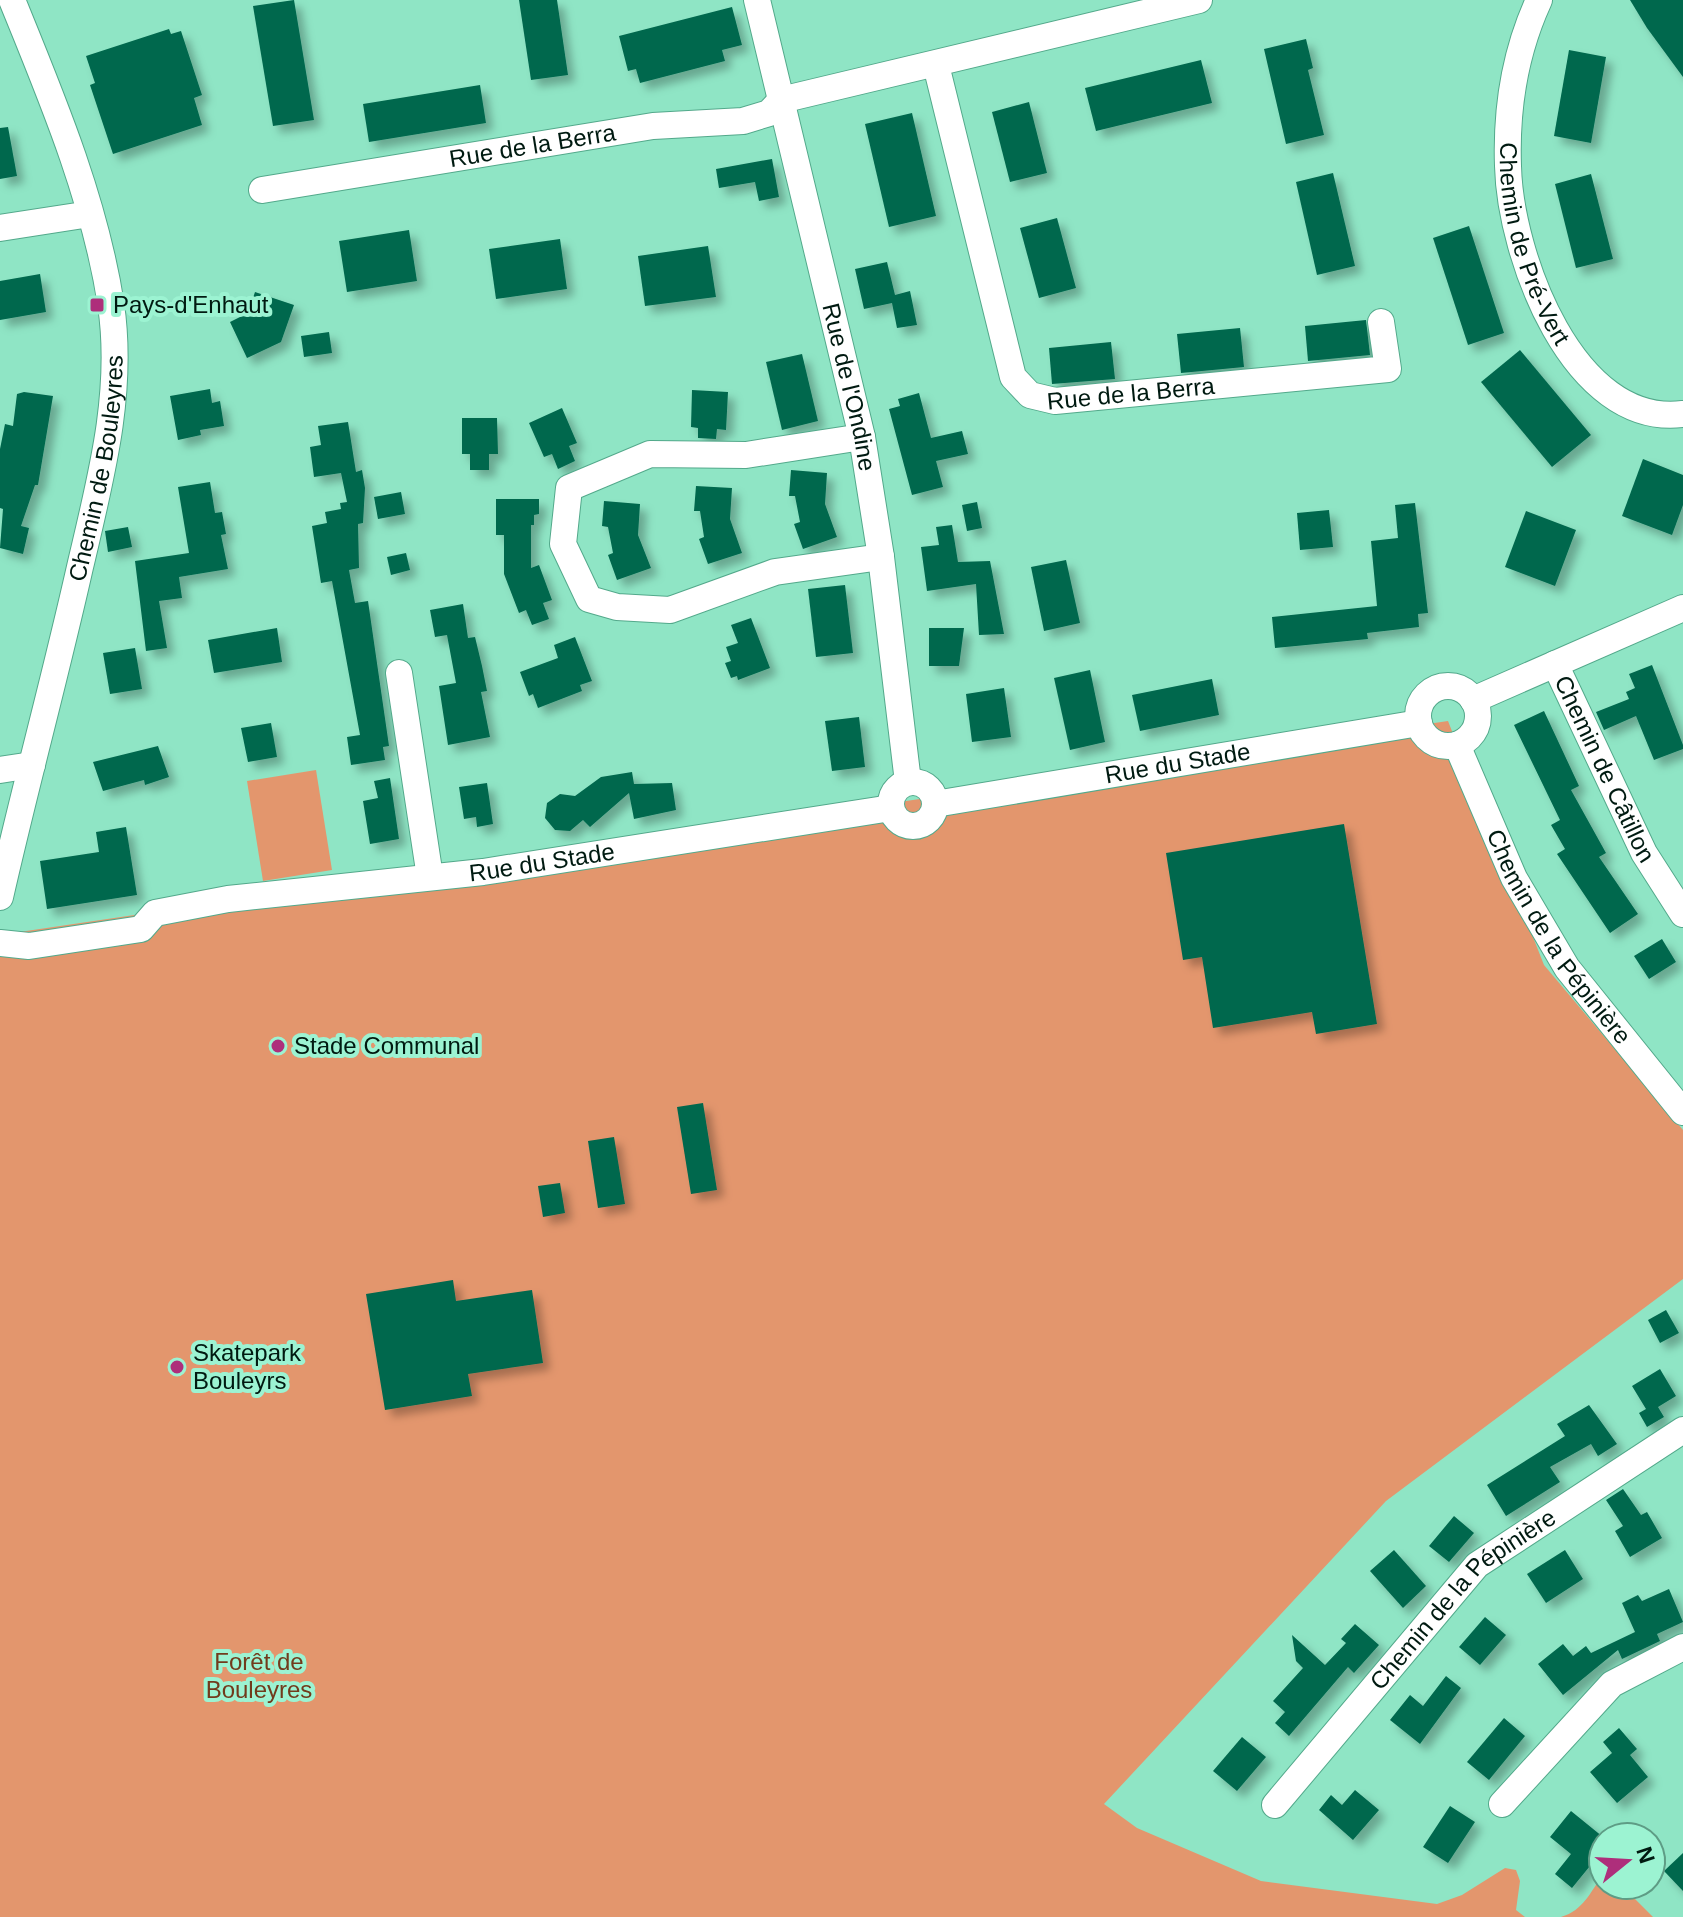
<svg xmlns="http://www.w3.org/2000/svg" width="1683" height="1917" viewBox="0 0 1683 1917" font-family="Helvetica,sans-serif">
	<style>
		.green { fill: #e3966d }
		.building { fill: #00674d; filter: url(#shadow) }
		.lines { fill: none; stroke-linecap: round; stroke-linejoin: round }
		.minor-casing { stroke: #53a98b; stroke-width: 28 }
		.minor { stroke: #fff; stroke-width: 26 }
		.poi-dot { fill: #ae2e7b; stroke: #9cf3d2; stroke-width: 3 }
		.labels { text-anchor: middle; stroke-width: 8; stroke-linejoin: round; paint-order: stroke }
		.street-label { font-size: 24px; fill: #001a11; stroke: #9cf3d2 }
		.poi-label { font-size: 24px; fill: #001a11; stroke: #9cf3d2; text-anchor: start }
		.park-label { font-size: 24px; fill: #713b1c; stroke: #9cf3d2 }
	</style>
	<defs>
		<filter id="shadow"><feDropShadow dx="7" dy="7" stdDeviation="4" flood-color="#0004"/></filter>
	</defs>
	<rect width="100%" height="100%" fill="#8fe5c5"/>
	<!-- green -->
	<g class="green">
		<path d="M1448,721L1544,965L1683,1130V1279L1386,1501L1104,1804L1137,1828L1261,1881L1437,1904L1462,1895L1505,1868L1516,1870L1520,1881L1516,1910L1525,1917H1535H0V941L6,934Z"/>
		<path d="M316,770L332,870L263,881L247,781Z"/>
		<path d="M1603,1875V1885H1630L1634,1898L1653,1917H1561C1584,1910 1590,1892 1603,1875Z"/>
	</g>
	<!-- building -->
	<g class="building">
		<path d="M294,0L314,120L273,126L253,6Z"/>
		<path d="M519,0H557L568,75L531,80Z"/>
		<path d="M1630,0H1683V77L1647,28Z"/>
		<path d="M732,7L742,45L722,50L725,61L640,83L636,69L628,71L619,36Z"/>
		<path d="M169,29L171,34L181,31L202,95L194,98L202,125L113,154L90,85L95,83L86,56Z"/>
		<path d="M1306,39L1313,68L1308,70L1324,135L1286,144L1264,49Z"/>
		<path d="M1569,50L1606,57L1591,143L1554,136Z"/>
		<path d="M1201,60L1212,103L1096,131L1085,88Z"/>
		<path d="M480,85L486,123L369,142L363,104Z"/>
		<path d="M1029,102L1047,173L1010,182L992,112Z"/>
		<path d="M912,113L936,216L889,227L865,124Z"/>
		<path d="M8,127L17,176L0,179V128Z"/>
		<path d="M772,159L779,197L759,201L755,182L719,188L716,169Z"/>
		<path d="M1333,173L1355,266L1317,275L1296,182Z"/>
		<path d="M1591,174L1613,259L1576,268L1555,184Z"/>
		<path d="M1057,218L1076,288L1039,298L1020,228Z"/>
		<path d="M1469,226L1504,333L1468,345L1433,238Z"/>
		<path d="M409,230L417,281L347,292L339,241Z"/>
		<path d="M560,239L567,289L496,299L489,249Z"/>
		<path d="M708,246L716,297L645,306L638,256Z"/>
		<path d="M887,262L895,295L910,291L917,325L897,328L892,303L864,309L855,269Z"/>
		<path d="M40,274L46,312L0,320V281Z"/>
		<path d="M255,292L294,305L281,342L247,358L230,322L248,313Z"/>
		<path d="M1366,320L1370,355L1308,361L1305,326Z"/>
		<path d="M1240,328L1244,367L1181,373L1177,334Z"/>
		<path d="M329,332L332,353L304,357L301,336Z"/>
		<path d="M1111,342L1115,379L1052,384L1049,348Z"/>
		<path d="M1520,350L1591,435L1552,467L1481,382Z"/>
		<path d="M802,354L818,421L782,430L766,362Z"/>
		<path d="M210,389L212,403L220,401L224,426L200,430L201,435L178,440L170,396Z"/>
		<path d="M692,390L728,392L726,430L717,429L716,439L698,438V428L691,427Z"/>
		<path d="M24,392L53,396L38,485H35L21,526L29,528L23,554L0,548L3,509L0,508V449L5,424L13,426L17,394Z"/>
		<path d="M919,393L931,438L962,431L968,454L936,461L943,487L912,495L889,409L900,406L898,399Z"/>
		<path d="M562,408L577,443L569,446L575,461L558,469L552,454L544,457L529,423Z"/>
		<path d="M462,418H497L498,454H489V470H470V454H462Z"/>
		<path d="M348,422L356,472L362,470L365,488L363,523L358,524L359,568L349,570L355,603L368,601L389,746L383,747L385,760L351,765L347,737L360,735L332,581L321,583L312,526L327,523L325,512L341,509L340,503L347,502L341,473L314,477L310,447L321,445L318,426Z"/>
		<path d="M1643,459L1683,475V505L1672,535L1622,516Z"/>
		<path d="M791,470L827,473L825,504L837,537L803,549L794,524L800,522L795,496H789Z"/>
		<path d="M210,482L215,513L222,512L226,534L221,535L228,569L179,577L182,598L159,601L167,648L146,651L135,561L189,553L178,487Z"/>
		<path d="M696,486L732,488L730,519L742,553L708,564L699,539L704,537L700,511H694Z"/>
		<path d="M401,492L405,514L378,519L374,497Z"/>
		<path d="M496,499H539V514L534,515V525H531V568L539,565L552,600L543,603L549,619L532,625L526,610L519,613L504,574V535H496Z"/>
		<path d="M604,501L640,504L638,535L651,568L617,580L608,555L613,553L608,527L602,526Z"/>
		<path d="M977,502L982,528L967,531L962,505Z"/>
		<path d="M1415,503L1428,613L1418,614L1419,627L1367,633L1368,639L1275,648L1272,617L1377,606L1371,541L1398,538L1395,505Z"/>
		<path d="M1329,510L1333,547L1300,550L1297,513Z"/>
		<path d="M1526,511L1576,530L1555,586L1505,567Z"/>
		<path d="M952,525L958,562L990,561L1004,634L979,635L976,584L927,591L921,547L939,545L936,527Z"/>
		<path d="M128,527L132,547L108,552L105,531Z"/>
		<path d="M406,553L410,570L391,575L387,557Z"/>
		<path d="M1066,560L1080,623L1044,631L1031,567Z"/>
		<path d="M845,585L853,653L816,657L808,589Z"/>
		<path d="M463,604L468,638L475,637L482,666L487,691L481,692L490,737L448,745L439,686L456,683L447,635L435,637L430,610Z"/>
		<path d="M751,618L770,668L738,680L737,676L731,678L725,663L731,661L726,647L738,643L731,625Z"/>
		<path d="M277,628L282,662L214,673L208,640Z"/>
		<path d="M929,628H964L959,666H929Z"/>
		<path d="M575,637L592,681L580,685L582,691L538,708L533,694L529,696L520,672L558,658L554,645Z"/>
		<path d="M135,648L142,689L110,694L103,653Z"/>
		<path d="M1652,665L1683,745V749L1654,760L1636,716L1604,730L1596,712L1629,699L1626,692L1635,688L1629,674Z"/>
		<path d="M1090,670L1105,742L1070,750L1054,678Z"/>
		<path d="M1212,679L1219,715L1140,731L1132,695Z"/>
		<path d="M1004,688L1011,737L972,742L966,694Z"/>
		<path d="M1544,711L1579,786L1571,790L1606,853L1599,857L1638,914L1610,933L1557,854L1565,849L1551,825L1560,820L1514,725Z"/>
		<path d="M859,717L865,767L832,771L825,721Z"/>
		<path d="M271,723L277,757L248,762L241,728Z"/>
		<path d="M158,746L169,777L145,785L144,780L103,791L93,762Z"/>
		<path d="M632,772L634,784L672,783L676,810L634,819L629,793L590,827L583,820L570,831L555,830L545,818L547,803L560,794L575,796L601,777Z"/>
		<path d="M390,778L399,839L370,844L363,801L378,798L374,781Z"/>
		<path d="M487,783L493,824L477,827L476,817L464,819L459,787Z"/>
		<path d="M1344,824L1377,1024L1316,1034L1312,1012L1213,1028L1202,957L1183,960L1166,853Z"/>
		<path d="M126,827L137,895L47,909L40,861L99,852L96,832Z"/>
		<path d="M1662,939L1676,962L1649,979L1634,956Z"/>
		<path d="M703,1103L717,1190L691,1194L677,1107Z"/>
		<path d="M614,1137L625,1204L598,1208L588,1141Z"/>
		<path d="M560,1183L565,1213L543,1217L538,1186Z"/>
		<path d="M453,1280L456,1301L532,1290L543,1363L468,1374L472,1396L385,1410L366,1294Z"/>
		<path d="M1666,1310L1679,1333L1660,1343L1648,1320Z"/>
		<path d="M1660,1369L1676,1396L1658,1407L1664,1417L1647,1427L1639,1413L1646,1409L1632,1386Z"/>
		<path d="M1589,1405L1617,1444L1598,1456L1591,1444L1550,1467L1560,1482L1506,1516L1487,1485L1565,1436L1557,1424Z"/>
		<path d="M1623,1489L1641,1515L1647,1512L1662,1538L1630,1557L1615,1531L1623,1526L1606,1500Z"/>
		<path d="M1454,1516L1474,1533L1449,1562L1429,1546Z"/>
		<path d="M1394,1550L1426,1586L1403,1608L1370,1571Z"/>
		<path d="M1565,1550L1583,1579L1546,1603L1527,1574Z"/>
		<path d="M1669,1589L1683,1622L1657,1634L1660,1641L1622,1659L1618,1650L1563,1695L1538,1664L1563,1644L1573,1656L1586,1646L1591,1653L1635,1632L1622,1603L1638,1595L1642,1601Z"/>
		<path d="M1485,1617L1506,1635L1480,1665L1459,1647Z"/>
		<path d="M1355,1624L1379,1645L1354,1673L1348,1667L1289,1736L1275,1723L1285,1712L1273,1701L1303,1668L1296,1661L1292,1635L1325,1665L1346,1643L1341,1639Z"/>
		<path d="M1446,1676L1461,1688L1420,1744L1390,1720L1410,1695L1423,1706Z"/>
		<path d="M1504,1718L1525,1736L1489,1780L1467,1762Z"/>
		<path d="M1619,1728L1637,1749L1630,1755L1648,1777L1617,1803L1590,1772L1612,1753L1603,1742Z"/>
		<path d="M1242,1737L1266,1757L1237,1791L1213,1771Z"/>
		<path d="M1355,1790L1379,1810L1353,1840L1319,1810L1331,1795L1342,1805Z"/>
		<path d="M1450,1806L1475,1822L1448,1863L1423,1847Z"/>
		<path d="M1571,1811L1603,1837V1850L1572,1888L1555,1874L1571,1854L1550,1837Z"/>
		<path d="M1683,1853V1891L1664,1871Z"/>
	</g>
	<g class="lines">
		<defs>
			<g id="minor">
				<path id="s1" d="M757,0L862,437L881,557L908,782"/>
				<path id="s2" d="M1539,0C1515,52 1506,109 1508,166C1510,255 1573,428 1683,414"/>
				<path id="s3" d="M936,65L1013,377L1030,395L1055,401L1388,369L1381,322"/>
				<path id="s4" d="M262,190L653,126L743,121L769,113L781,100L1199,0"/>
				<path d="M0,228L90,214"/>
				<path d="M862,437L746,455L650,454L569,488L563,544L589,599L617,607L670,610L775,572L881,557"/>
				<path id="s5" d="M1555,664L1644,853L1683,914"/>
				<path d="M399,673L430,877"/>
				<circle cx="1448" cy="716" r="30"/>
				<path d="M1473,700L1683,608"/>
				<path id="s6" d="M1457,745L1514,878L1567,968L1683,1112"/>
				<path d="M0,770L32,765"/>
				<circle cx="913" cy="804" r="22"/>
				<path id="s7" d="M935,804L1419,723"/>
				<path id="s8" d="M0,897C25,787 55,678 80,567C100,481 124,394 111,305C95,200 52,98 12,0"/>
				<path id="s9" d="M0,943L29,946L141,929L155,913L228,899L483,872L891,808"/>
				<path d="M1502,1804L1612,1684L1683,1647"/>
				<path id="s10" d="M1275,1805L1477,1565L1683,1430"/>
			</g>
		</defs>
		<!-- minor casing -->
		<use href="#minor" class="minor-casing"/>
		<!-- minor -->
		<use href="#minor" class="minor"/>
	</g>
	<!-- markers -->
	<g class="poi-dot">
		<rect x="89" y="297" width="16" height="16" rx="4"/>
		<circle cx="278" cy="1046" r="8"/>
		<circle cx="177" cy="1367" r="8"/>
	</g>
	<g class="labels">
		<!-- street labels -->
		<g class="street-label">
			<text dy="8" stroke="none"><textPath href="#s4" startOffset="274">Rue de la Berra</textPath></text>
			<text dy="8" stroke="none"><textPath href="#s2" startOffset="252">Chemin de Pré-Vert</textPath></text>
			<text dy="8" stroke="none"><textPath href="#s1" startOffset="398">Rue de l'Ondine</textPath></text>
			<text dy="8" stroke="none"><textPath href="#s3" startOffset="448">Rue de la Berra</textPath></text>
			<text dy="8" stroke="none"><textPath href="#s8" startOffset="440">Chemin de Bouleyres</textPath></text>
			<text dy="8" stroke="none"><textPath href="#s7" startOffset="246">Rue du Stade</textPath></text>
			<text dy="8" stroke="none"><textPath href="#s5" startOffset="116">Chemin de Câtillon</textPath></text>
			<text dy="8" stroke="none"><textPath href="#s9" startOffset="554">Rue du Stade</textPath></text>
			<text dy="8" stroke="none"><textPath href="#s6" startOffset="218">Chemin de la Pépinière</textPath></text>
			<text dy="8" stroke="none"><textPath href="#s10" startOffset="280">Chemin de la Pépinière</textPath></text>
		</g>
		<!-- poi labels -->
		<g class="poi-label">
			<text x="113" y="313">Pays-d'Enhaut</text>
			<text x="294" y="1054">Stade Communal</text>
			<text x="193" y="1361">Skatepark<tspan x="193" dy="28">Bouleyrs</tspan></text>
		</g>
		<!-- park labels -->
		<g class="park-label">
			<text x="259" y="1670">Forêt de<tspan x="259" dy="28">Bouleyres</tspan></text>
		</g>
	</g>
	<!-- north arrow -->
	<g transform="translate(1627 1861) rotate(72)"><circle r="38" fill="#9cf3d2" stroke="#5e9c85" stroke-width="2"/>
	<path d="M0-6L14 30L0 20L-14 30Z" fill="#ae2e7b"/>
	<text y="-12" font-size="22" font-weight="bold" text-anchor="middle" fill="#001a11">N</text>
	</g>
</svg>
